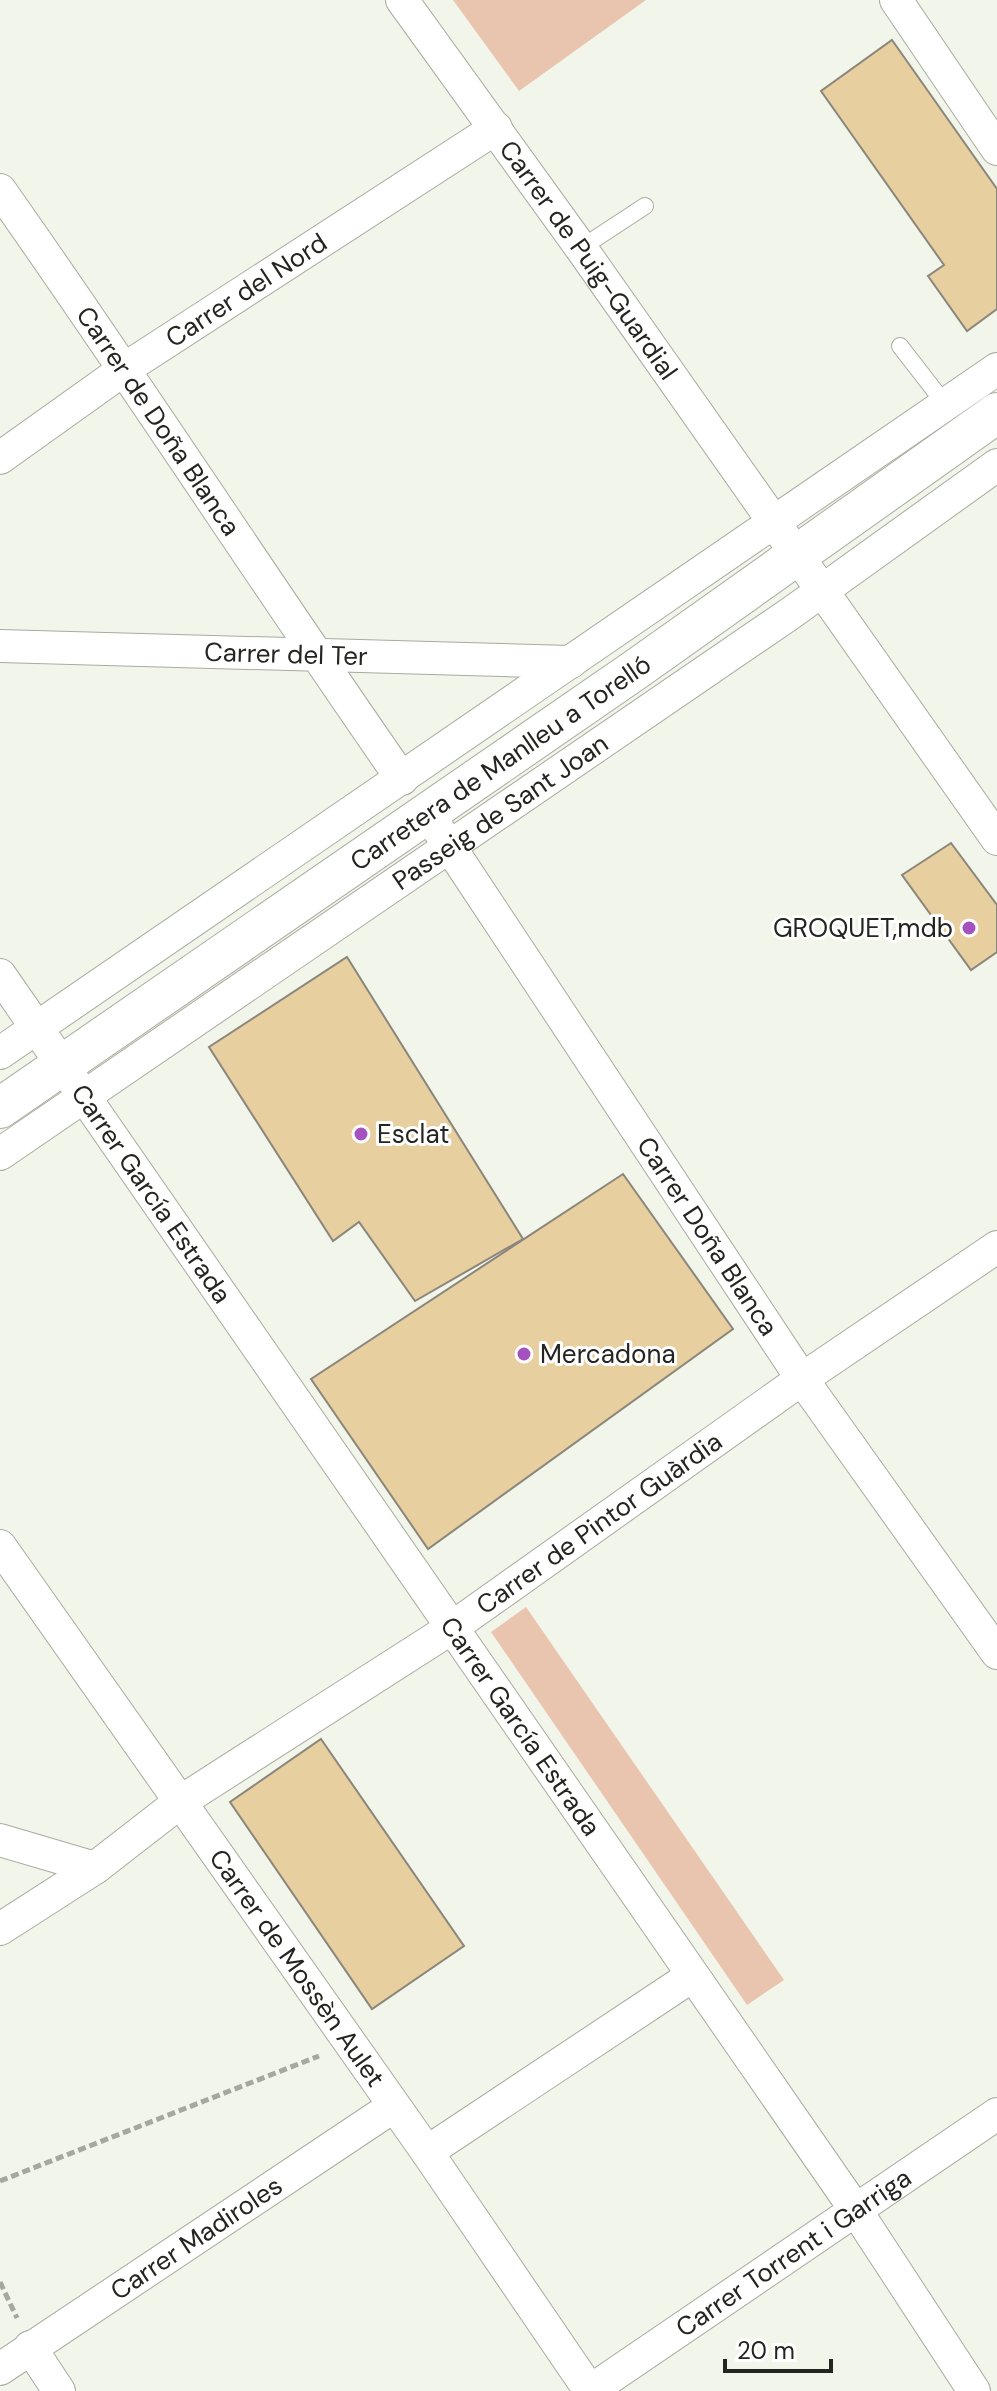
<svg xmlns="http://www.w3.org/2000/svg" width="997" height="2391" viewBox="0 0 997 2391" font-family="'DM Sans',sans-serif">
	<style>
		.green { fill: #e9c5b0 }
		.building { fill: #e7cfa0; stroke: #8b867c; stroke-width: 2 }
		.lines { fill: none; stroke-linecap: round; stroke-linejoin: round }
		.service-casing { stroke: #a8ab9f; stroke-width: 18 }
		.minor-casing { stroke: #a8ab9f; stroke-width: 34 }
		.tertiary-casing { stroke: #a8ab9f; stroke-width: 42 }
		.path { stroke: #a6a89f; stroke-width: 5; stroke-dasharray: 8 4; stroke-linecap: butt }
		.service { stroke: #fff; stroke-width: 16 }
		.minor { stroke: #fff; stroke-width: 32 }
		.tertiary { stroke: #fff; stroke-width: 40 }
		.poi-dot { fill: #a552c1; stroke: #fff; stroke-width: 3 }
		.labels { text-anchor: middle; stroke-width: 6; stroke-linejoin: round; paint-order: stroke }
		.street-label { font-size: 26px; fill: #242521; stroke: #fff }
		.poi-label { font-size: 26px; fill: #242521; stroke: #fff; text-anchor: start }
	</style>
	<rect width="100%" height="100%" fill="#f2f5e9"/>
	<!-- green -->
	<g class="green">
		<path d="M453,0H646L519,91Z"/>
		<path d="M526,1607L784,1980L747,2005L491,1632Z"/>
	</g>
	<!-- building -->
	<g class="building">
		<path d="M892,40L997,189V309L967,331L928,276L944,265L821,91Z"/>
		<path d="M951,843L997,905V952L971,970L902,875Z"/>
		<path d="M347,957L523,1239L415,1301L359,1222L333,1241L209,1047Z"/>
		<path d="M623,1174L733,1329L428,1549L311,1379Z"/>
		<path d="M321,1739L464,1946L372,2009L230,1802Z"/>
	</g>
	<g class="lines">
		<defs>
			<g id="service">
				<path d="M581,248L645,206"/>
				<path d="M900,346L945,404"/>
			</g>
			<g id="minor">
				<path id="s1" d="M402,0L581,248L997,839"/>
				<path d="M896,0L997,149"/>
				<path id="s2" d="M0,190C137,384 266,584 402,779"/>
				<path id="s3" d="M0,458L126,368L496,128"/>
				<path id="s4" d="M0,646L571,662"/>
				<path id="s5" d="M436,826L802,1379L997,1653"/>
				<path id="s6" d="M0,975L855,2209L974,2391"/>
				<path d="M0,1053L997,369"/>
				<path id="s7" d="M0,1154L791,613L997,465"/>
				<path id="s8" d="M0,1546L427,2152L590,2391"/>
				<path d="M0,1840L95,1868"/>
				<path id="s9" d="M0,1929L95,1868L180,1802L450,1629L802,1379L997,1247"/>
				<path d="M427,2152L692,1976"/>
				<path d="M30,2347L59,2391"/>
				<path id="s10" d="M0,2369L394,2106"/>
				<path id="s11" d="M590,2391L997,2114"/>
			</g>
			<g id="tertiary">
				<path id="s12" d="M0,1108L635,670L997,413"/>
			</g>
		</defs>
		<!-- service casing -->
		<use href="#service" class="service-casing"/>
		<!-- minor casing -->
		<use href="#minor" class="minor-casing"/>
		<!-- tertiary casing -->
		<use href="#tertiary" class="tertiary-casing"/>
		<!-- path -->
		<g class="path">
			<path d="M0,2181L319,2056"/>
			<path d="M0,2282L17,2318"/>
		</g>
		<!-- service -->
		<use href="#service" class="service"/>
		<!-- minor -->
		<use href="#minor" class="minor"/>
		<!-- tertiary -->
		<use href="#tertiary" class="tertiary"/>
	</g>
	<!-- markers -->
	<g class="poi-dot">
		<circle cx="969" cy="928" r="8"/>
		<circle cx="361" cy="1134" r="8"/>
		<circle cx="524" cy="1354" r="8"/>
	</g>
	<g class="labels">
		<!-- street labels -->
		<g class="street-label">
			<text dy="9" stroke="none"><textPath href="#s1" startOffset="320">Carrer de Puig-Guardial</textPath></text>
			<text dy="9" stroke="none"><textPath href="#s3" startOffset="298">Carrer del Nord</textPath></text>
			<text dy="9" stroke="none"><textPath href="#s2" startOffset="280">Carrer de Doña Blanca</textPath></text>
			<text dy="9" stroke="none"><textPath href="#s4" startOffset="286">Carrer del Ter</textPath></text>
			<text dy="9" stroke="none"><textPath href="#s12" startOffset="608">Carretera de Manlleu a Torelló</textPath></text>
			<text dy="9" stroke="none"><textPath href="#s7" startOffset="606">Passeig de Sant Joan</textPath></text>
			<text dy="9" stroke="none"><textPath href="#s6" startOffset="266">Carrer García Estrada</textPath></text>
			<text dy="9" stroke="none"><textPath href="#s5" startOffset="492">Carrer Doña Blanca</textPath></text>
			<text dy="9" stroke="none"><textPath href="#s9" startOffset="724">Carrer de Pintor Guàrdia</textPath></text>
			<text dy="9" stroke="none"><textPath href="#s6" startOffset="914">Carrer García Estrada</textPath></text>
			<text dy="9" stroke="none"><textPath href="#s8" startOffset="516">Carrer de Mossèn Aulet</textPath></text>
			<text dy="9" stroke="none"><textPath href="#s10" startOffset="236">Carrer Madiroles</textPath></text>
			<text dy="9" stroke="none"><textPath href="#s11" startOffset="246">Carrer Torrent i Garriga</textPath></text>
		</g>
		<!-- poi labels -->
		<g class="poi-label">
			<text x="953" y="937" text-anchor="end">GROQUET,mdb</text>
			<text x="377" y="1143">Esclat</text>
			<text x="540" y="1363">Mercadona</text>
		</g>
	</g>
	<!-- scale -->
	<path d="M725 2359v12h106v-12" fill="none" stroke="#242521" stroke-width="4"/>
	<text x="737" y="2359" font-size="24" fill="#242521" stroke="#ffffff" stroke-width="6" paint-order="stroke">20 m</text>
</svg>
